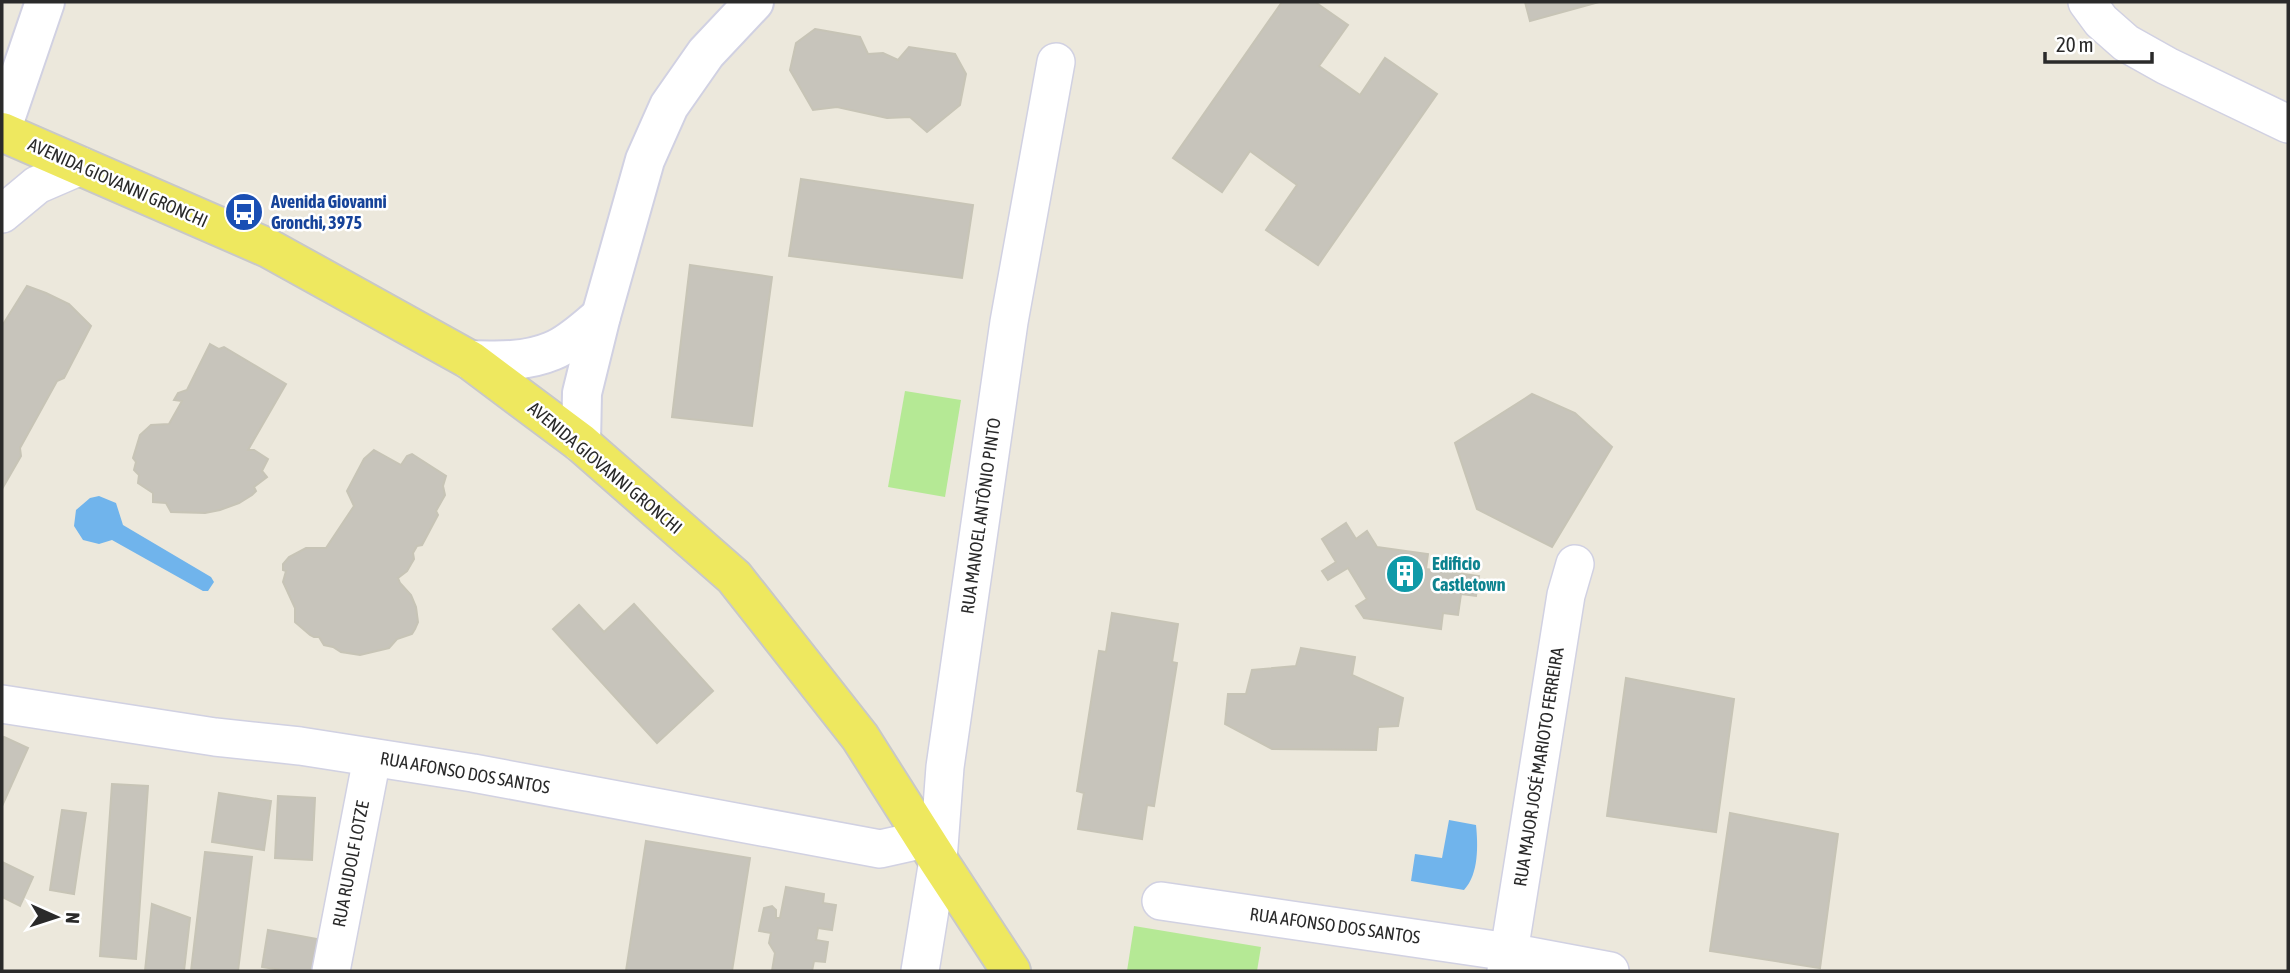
<svg xmlns="http://www.w3.org/2000/svg" width="2290" height="973" viewBox="0 0 2290 973" font-family="'Asap Condensed',sans-serif">
	<style>
		.pitch { fill: #b5e995 }
		.water { fill: #70b4ec }
		.building { fill: #c7c4bb; stroke: #c7c4b6; stroke-width: 2 }
		.lines { fill: none; stroke-linecap: round; stroke-linejoin: round }
		.street-casing { stroke: #d1d1e2; stroke-width: 40 }
		.secondary-casing { stroke: #d1d1e2; stroke-width: 42 }
		.primary-casing { stroke: #c8c8c8; stroke-width: 42 }
		.street { stroke: #fff; stroke-width: 37 }
		.secondary { stroke: #fff; stroke-width: 38 }
		.primary { stroke: #eee85f; stroke-width: 38 }
		.labels { text-anchor: middle; stroke-width: 5; stroke-linejoin: round; paint-order: stroke }
		.street-label { font-size: 18px; fill: #2a2a2a; stroke: #fff }
		.transit-label { font-size: 18px; font-weight: bold; fill: #164399; stroke: #fff; text-anchor: start }
		.culture-label { font-size: 18px; font-weight: bold; fill: #0d838f; stroke: #fff; text-anchor: start }
	</style>
	<rect width="100%" height="100%" fill="#ece8dc"/>
	<!-- pitch -->
	<g class="pitch">
		<path d="M905,391L961,400L945,497L888,487Z"/>
		<path d="M1134,926L1261,947L1257,971H1127Z"/>
	</g>
	<!-- water -->
	<g class="water">
		<path d="M99,496L116,503L123,525L211,577L214,582L208,591H203L112,540L99,544L83,540L74,526L76,510L90,498Z"/>
		<path d="M1449,820L1476,825C1478,845 1479,874 1464,890L1411,881L1415,854L1442,858Z"/>
	</g>
	<!-- building -->
	<g class="building">
		<path d="M1282,2H1315L1348,25L1319,66L1360,95L1385,58L1437,94L1318,265L1266,230L1297,185L1250,151L1222,192L1173,158Z"/>
		<path d="M1525,2H1599L1530,21Z"/>
		<path d="M815,29L860,37L868,54L883,53L898,60L909,47L955,54L966,74L960,105L927,132L910,117L887,118L837,107L813,110L790,70L796,43Z"/>
		<path d="M801,179L973,205L962,278L789,256Z"/>
		<path d="M690,265L772,277L752,426L672,417Z"/>
		<path d="M27,286L46,293L69,304L91,326L64,378L57,381L20,448L21,456L2,489V326Z"/>
		<path d="M210,344L219,349L224,347L286,384L248,450H254L268,459L262,471L267,477L254,487L256,491L252,495L239,503L220,510L205,513L171,512L166,503L153,502V493L138,483L139,475L134,470L136,462L133,458L140,435L151,425L169,424L182,401L174,400L178,393L187,390Z"/>
		<path d="M1532,394L1575,413L1612,447L1552,547L1477,509L1455,443Z"/>
		<path d="M374,450L401,465L407,456L412,454L446,476L443,486L445,495L436,511L438,515L422,545L417,546L413,553L414,559L407,571L398,578L400,583L411,595L416,607L418,622L415,629L412,634L397,639L389,648L360,655L341,652L333,647L324,645L319,637H314L310,635L295,622V608L283,582L286,571L283,570V564L289,557L306,548H326L354,506L347,491L364,459Z"/>
		<path d="M1346,523L1356,539L1367,531L1377,547L1428,554L1426,569L1479,576L1476,596L1461,594L1458,615L1443,613L1441,629L1364,618L1356,606L1367,599L1348,568L1328,580L1322,571L1336,562L1322,539Z"/>
		<path d="M634,604L713,691L657,743L553,629L579,605L604,632Z"/>
		<path d="M1112,613L1178,624L1172,662L1177,663L1154,806L1147,805L1142,839L1078,829L1084,793L1077,791L1099,651L1106,652Z"/>
		<path d="M1301,648L1355,657L1352,675L1403,698L1398,726L1378,727L1376,750L1272,749L1225,724L1228,694H1246L1252,670L1296,666Z"/>
		<path d="M1626,678L1734,699L1716,832L1607,816Z"/>
		<path d="M4,737L28,748L2,806V743Z"/>
		<path d="M112,784L148,786L136,959L100,956Z"/>
		<path d="M219,793L271,801L264,850L212,842Z"/>
		<path d="M278,796L315,798L312,860L275,858Z"/>
		<path d="M62,810L86,813L74,894L50,890Z"/>
		<path d="M1730,813L1838,834L1820,968L1710,951Z"/>
		<path d="M646,841L750,858L732,971H626Z"/>
		<path d="M205,852L252,857L238,971H191Z"/>
		<path d="M2,862L33,877L20,906L2,897Z"/>
		<path d="M786,887L824,894L823,903L836,905L832,930L818,928L816,940L828,942L825,962L814,961L812,971H772L775,953L769,943L771,933L759,931L764,908L772,906L776,910V918H780Z"/>
		<path d="M152,904L190,918L184,971H145Z"/>
		<path d="M268,930L328,941L323,971H287L262,967Z"/>
	</g>
	<g class="lines">
		<defs>
			<g id="street">
				<path d="M2087,2L2101,21L2126,43L2167,66L2288,124"/>
				<path d="M2,214L37,185L81,166"/>
				<path d="M2,704L215,737L300,746L473,773L880,849L925,839"/>
				<path d="M1161,901L1509,952L1610,971"/>
				<path d="M331,971L372,758"/>
				<path d="M920,971L938,860L945,767L1009,322L1056,62"/>
				<path d="M1506,971L1566,595L1575,564"/>
			</g>
			<g id="secondary">
				<path d="M2,128L45,2"/>
				<path d="M470,360C498,361 526,362 552,351C570,344 586,328 601,316"/>
				<path d="M581,443L582,393L601,316L645,160L669,106L706,53L754,2"/>
			</g>
			<path id="primary" d="M2,132L268,248L470,360L581,443L734,577L860,737L938,860L1011,971"/>
		</defs>
		<!-- street casing -->
		<use href="#street" class="street-casing"/>
		<!-- secondary casing -->
		<use href="#secondary" class="secondary-casing"/>
		<!-- primary casing -->
		<use href="#primary" class="primary-casing"/>
		<!-- street -->
		<use href="#street" class="street"/>
		<!-- secondary -->
		<use href="#secondary" class="secondary"/>
		<!-- primary -->
		<use href="#primary" class="primary"/>
	</g>
	<!-- icons -->
	<defs>
		<symbol id="bus-disc" viewBox="-11 -11 22 22"><circle r="9.5" fill="#1a4fb4" stroke="#fff"/><path d="M-5-6H5V4H4V6H2V4H-2V6H-4V4H-5ZM-3.5-4V0h7V-4ZM-3.5 1.2v1.5H-2V1.2ZM2 1.2v1.5H3.5V1.2Z" fill="#fff"/></symbol>
		<symbol id="building-disc" viewBox="-11 -11 22 22"><circle r="9.5" fill="#0f9aa8" stroke="#fff"/><path d="M-4-6H4V6H1V3H-1V6H-4ZM-2.5-4.3h1.7v1.8h-1.7ZM.8-4.3h1.7v1.8H.8ZM-2.5-1h1.7V.8h-1.7ZM.8-1h1.7V.8H.8Z" fill="#fff"/></symbol>
	</defs>
	<g fill-rule="evenodd">
		<use href="#bus-disc" x="222" y="190" width="44" height="44"/>
		<use href="#building-disc" x="1383" y="552" width="44" height="44"/>
	</g>
	<g class="labels">
		<!-- street labels -->
		<g class="street-label">
			<text transform="translate(118 183) rotate(24)" y="6">AVENIDA GIOVANNI GRONCHI</text>
			<text transform="translate(605 468) rotate(40)" y="6">AVENIDA GIOVANNI GRONCHI</text>
			<text transform="translate(981 516) rotate(-82)" y="6">RUA MANOEL ANTÔNIO PINTO</text>
			<text transform="translate(1539 767) rotate(-81)" y="6">RUA MAJOR JOSÉ MARIOTO FERREIRA</text>
			<text transform="translate(465 773) rotate(10)" y="6">RUA AFONSO DOS SANTOS</text>
			<text transform="translate(351 864) rotate(-79)" y="6">RUA RUDOLF LOTZE</text>
			<text transform="translate(1335 926) rotate(8)" y="6">RUA AFONSO DOS SANTOS</text>
		</g>
		<!-- transit labels -->
		<g class="transit-label">
			<text x="271" y="208">Avenida Giovanni<tspan x="271" dy="21">Gronchi, 3975</tspan></text>
		</g>
		<!-- culture labels -->
		<g class="culture-label">
			<text x="1432" y="570">Edificio<tspan x="1432" dy="21">Castletown</tspan></text>
		</g>
	</g>
	<!-- border -->
	<rect width="2290" height="973" fill="none" stroke="#2a2a2a" stroke-width="7"/>
	<!-- north arrow -->
	<g transform="translate(56 917) rotate(93)" stroke="#ffffff" stroke-width="5" paint-order="stroke">
	<path d="M0-5L12 26L0 18L-12 26Z" fill="#2a2a2a"/>
	<text y="-10" font-size="19" font-weight="bold" text-anchor="middle" fill="#2a2a2a">N</text>
	</g>
	<!-- scale -->
	<path d="M2045 52v10h107v-10" fill="none" stroke="#2a2a2a" stroke-width="3.5"/>
	<text x="2056" y="52" font-size="21" fill="#2a2a2a" stroke="#ffffff" stroke-width="5" paint-order="stroke">20 m</text>
</svg>
